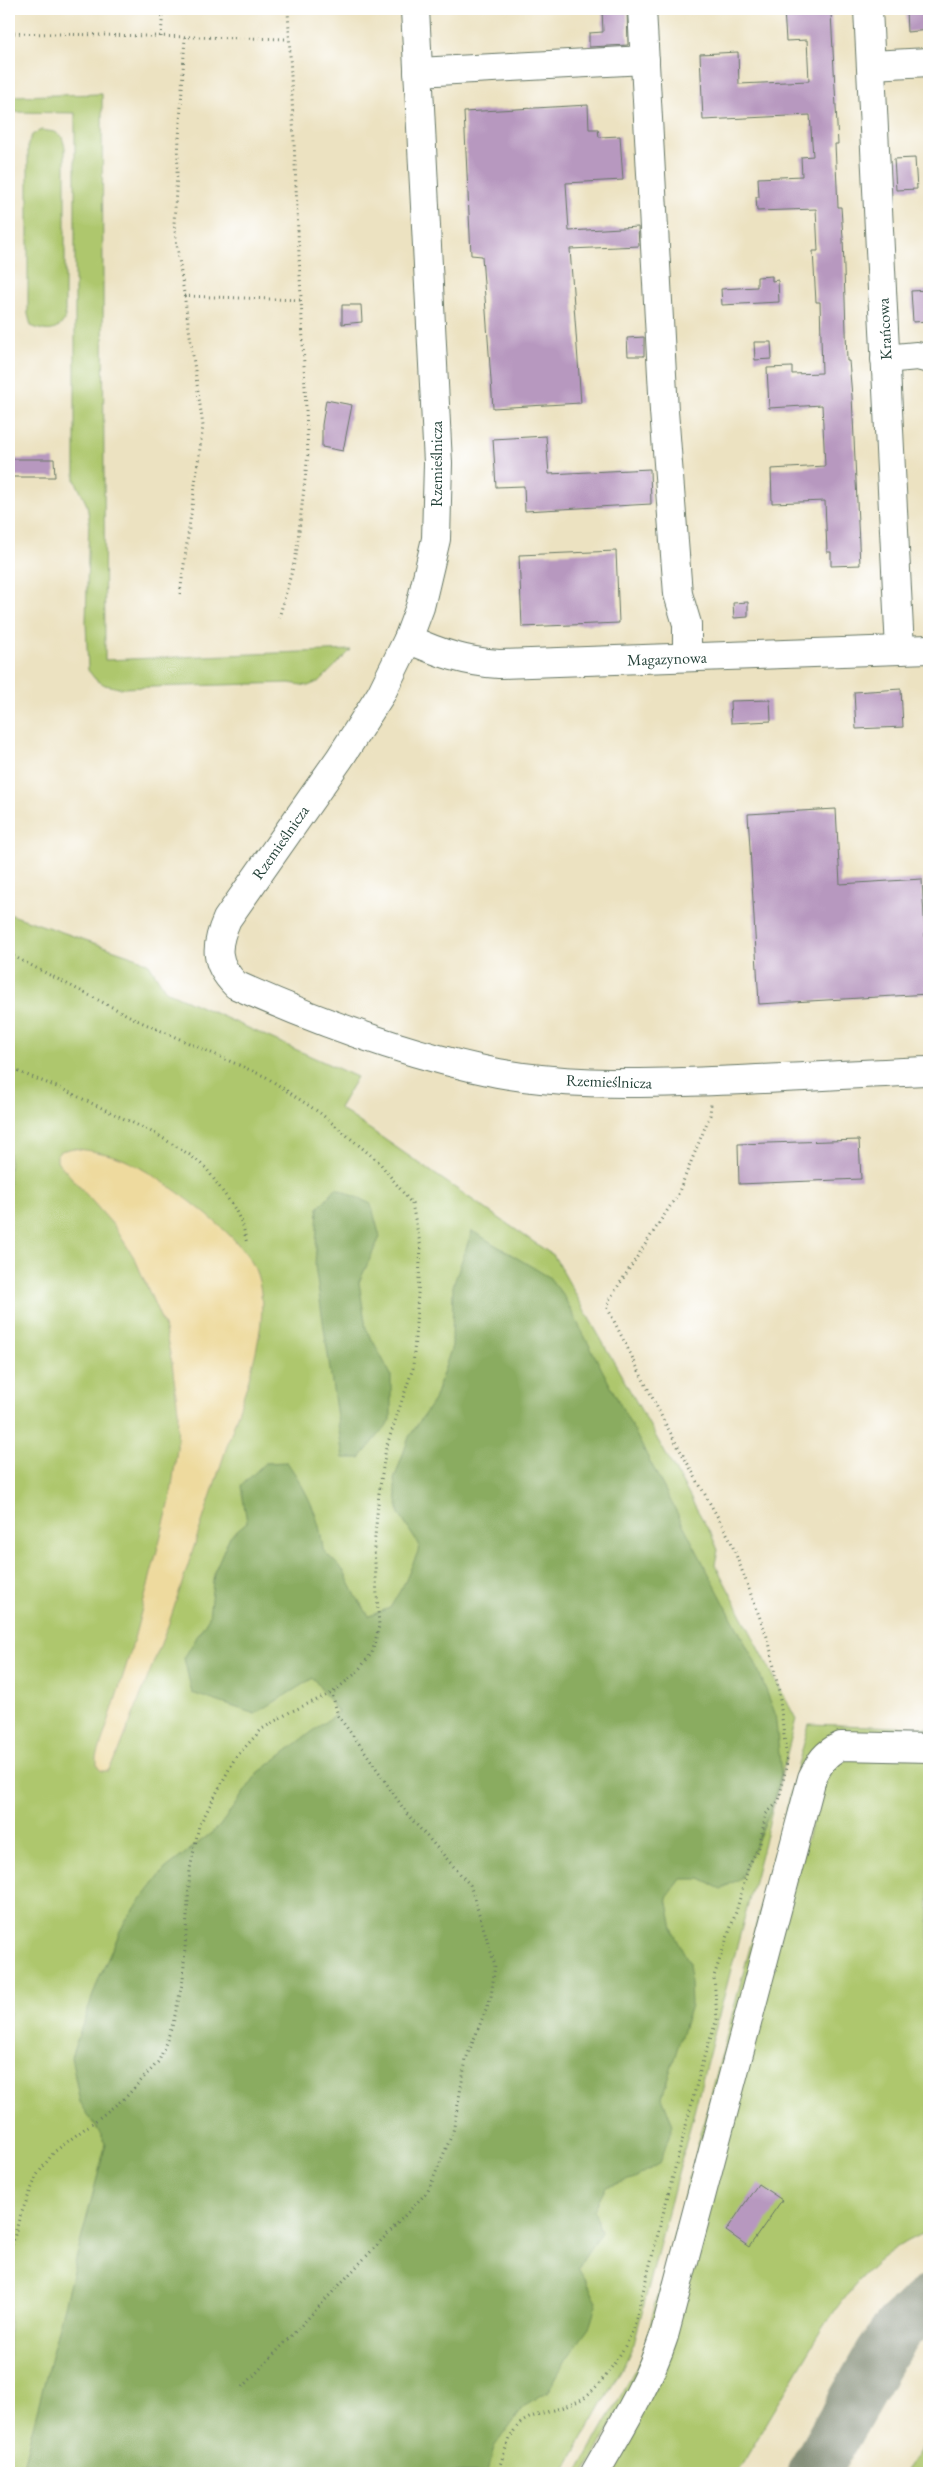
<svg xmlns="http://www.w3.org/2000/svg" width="938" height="2482" viewBox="0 0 938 2482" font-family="'EB Garamond',serif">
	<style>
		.green { fill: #aec76d; stroke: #668250 }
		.forest { fill: #8aac60; stroke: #54744a }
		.sand { fill: #eeda9e; stroke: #868c69 }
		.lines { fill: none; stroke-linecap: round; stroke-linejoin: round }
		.taxiway { stroke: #86907a; stroke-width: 52 }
		.building { fill: #b798bf }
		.minor-casing { stroke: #677765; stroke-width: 30 }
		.path { stroke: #677765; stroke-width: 3; stroke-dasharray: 1 4; stroke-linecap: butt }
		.minor { stroke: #fff; stroke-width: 28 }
		.labels { text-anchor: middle; stroke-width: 4.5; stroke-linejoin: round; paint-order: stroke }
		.street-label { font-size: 16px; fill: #1f3d34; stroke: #fff }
	</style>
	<rect width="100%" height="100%" fill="#fff"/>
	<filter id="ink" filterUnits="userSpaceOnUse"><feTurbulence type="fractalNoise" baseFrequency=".02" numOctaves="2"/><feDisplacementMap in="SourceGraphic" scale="10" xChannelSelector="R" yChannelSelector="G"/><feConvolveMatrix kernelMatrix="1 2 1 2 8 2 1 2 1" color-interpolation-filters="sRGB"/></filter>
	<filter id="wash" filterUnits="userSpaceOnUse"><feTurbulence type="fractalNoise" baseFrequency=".0096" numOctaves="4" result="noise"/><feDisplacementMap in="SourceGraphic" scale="20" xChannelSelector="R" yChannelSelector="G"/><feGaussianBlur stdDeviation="1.12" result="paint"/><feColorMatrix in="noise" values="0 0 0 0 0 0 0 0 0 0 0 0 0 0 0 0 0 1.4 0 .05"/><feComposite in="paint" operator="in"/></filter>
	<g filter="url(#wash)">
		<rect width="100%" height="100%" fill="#ece2c1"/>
		<!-- green -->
		<g class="green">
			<path d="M102,94L105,660L351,650L320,681L308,686L289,683L119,688L105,685L95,679L88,670L86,622L89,518L87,505L75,480V113L9,112V96Z"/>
			<path d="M41,130L55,132L62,137L65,147V319C56,334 46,332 31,326L28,314V144L32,135Z"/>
			<path d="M9,145L10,146L9,313Z"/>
			<path d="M9,914L138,958L149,964L166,991L357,1077L339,1108L554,1256L712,1536L718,1550L715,1564L796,1719L634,2343L625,2363L563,2473H9Z"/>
			<path d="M809,1724L929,1728V1740H831L650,2355L585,2473H577L641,2360Z"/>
			<path d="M929,1754V2231C863,2256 832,2313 797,2372C777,2406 757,2439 737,2473H602L650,2388L830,1758Z"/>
			<path d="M929,2438V2473H904Z"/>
		</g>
		<!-- forest -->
		<g class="forest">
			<path d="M336,1188L371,1204L380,1237L359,1282L366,1328L391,1375V1420L360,1458H343L315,1266L318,1208Z"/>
			<path d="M472,1231L549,1277L563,1295L755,1662L775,1713L781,1774L771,1810L741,1878L721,1889L700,1879H681L667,1898L674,1934L689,1962L691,2005L662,2097L673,2125L660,2163L635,2178L606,2187L594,2210L601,2232L578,2268L597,2301L589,2328L567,2358L547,2393L523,2407L494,2447L488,2473H21L106,2143L80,2102L71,2057L99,1978L125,1921L165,1869L219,1827L258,1773L338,1712L313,1678L255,1714L192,1693L184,1658L209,1617L214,1572L230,1536L247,1522L241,1486L265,1463L287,1462C306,1490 320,1516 323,1550L343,1570L356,1596L369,1616L390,1608L405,1582L420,1547L399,1514L394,1480L409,1437L434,1400L452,1346L453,1286Z"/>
		</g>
		<!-- sand -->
		<path class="sand" d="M73,1148C90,1151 109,1153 125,1160C159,1175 242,1235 255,1269C270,1305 257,1350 247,1385L169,1623L119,1751L108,1771H101L97,1766V1757L130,1654L170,1501L177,1449L178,1410L172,1363L164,1326L135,1259L114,1226L57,1161V1155L61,1151Z"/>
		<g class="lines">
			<!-- taxiway -->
			<path class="taxiway" d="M813,2473L881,2354L899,2328L929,2301"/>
		</g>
		<g id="blocks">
			<!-- building -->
			<g class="building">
				<path d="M602,9H627L628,45L589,47V33L603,32Z"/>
				<path d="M823,9V14L831,13L838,144H835L838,207H841L843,238L847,361H849L852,396L860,565L831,566V552H827L825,501L772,503L771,469L825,466L822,405L769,408L767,368L792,367V374L822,373L820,302H816L813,251H818L816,209L757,211L756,197H759L758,178L802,176L801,157L813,156L810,115L703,120L700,54L738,52L739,84L809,81L807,40L786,41L784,10Z"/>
				<path d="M906,9H929V30L907,32Z"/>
				<path d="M588,105L589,129H598L599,137L620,136L623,180L566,183L569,231L638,227L639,246L570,249L581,403L493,408L482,256L471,255L464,112Z"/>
				<path d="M915,158L917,189L896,190L894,159Z"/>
				<path d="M772,276V281L778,280L779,302L722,305L721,289L757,287V277Z"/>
				<path d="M929,290V321L913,322L911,291Z"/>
				<path d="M342,305H361L362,322L342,324Z"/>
				<path d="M644,337V356H628L627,338Z"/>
				<path d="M754,342H771L772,359L755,360Z"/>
				<path d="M326,400L352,405L343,451L322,447V425Z"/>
				<path d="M546,436L549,474L650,469L651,504L525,511L524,486L496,487L493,439Z"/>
				<path d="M9,459H54L55,477H9Z"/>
				<path d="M616,551L619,623L522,627L519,555Z"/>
				<path d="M748,602V617L734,618L733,603Z"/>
				<path d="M901,689L903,727L856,729L854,692Z"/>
				<path d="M770,700L771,721L731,723L730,701Z"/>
				<path d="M836,809L840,884L922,879L928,994L759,1004L748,814Z"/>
				<path d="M859,1140L861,1179L739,1184L738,1144Z"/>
				<path d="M758,2184L782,2200L749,2247L726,2231Z"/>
			</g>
		</g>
	</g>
	<g filter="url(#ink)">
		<use href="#blocks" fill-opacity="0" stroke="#677765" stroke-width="1"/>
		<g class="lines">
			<defs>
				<g id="minor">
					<path d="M415,9L438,463L436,539L420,607L408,639L381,694L340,758L227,919C215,946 214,963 236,985C321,1023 407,1055 498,1073C559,1084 622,1084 683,1082C765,1080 847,1074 929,1071"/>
					<path d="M642,9L664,411L678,594L687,624V656"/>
					<path d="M868,9L900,650"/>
					<path d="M871,65L929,62"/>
					<path d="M418,72L645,60"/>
					<path d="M885,359L917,356L929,359"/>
					<path d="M408,639C439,653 466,662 499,664L929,649"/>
					<path d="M595,2473C620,2429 648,2385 664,2336L812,1778C820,1762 825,1753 841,1746L929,1748"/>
				</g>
			</defs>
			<!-- minor casing -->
			<use href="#minor" class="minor-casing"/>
			<!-- path -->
			<g class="path">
				<path d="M9,33L289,39"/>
				<path d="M161,37L163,9"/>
				<path d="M184,296L301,300"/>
				<path d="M180,594L203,426L174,224L185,37"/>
				<path d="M279,618L296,556L308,454L288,9"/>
				<path d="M9,954L141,1022L266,1077L320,1113L379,1162L412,1204L421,1248L413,1368L386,1448L379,1493L374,1548L379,1626L372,1653L356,1673L332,1693L290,1712L262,1729L235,1758L199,1826L190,1869L183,1980L173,2024L159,2061L125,2098L54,2152L37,2175L19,2219L9,2258"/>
				<path d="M9,1068L62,1089L156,1134L190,1155L206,1168L235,1209L243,1226L247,1244"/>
				<path d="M243,2387L428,2191L453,2132L466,2059L491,1997L495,1965L470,1885L407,1814L366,1753L338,1716L332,1693"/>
				<path d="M497,2473C503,2459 509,2431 522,2422C539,2411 563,2410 580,2400C600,2389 624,2351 633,2330L703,2060L717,2019L714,1976L736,1912L749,1865L759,1847L766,1814L779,1801L787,1762L779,1692L769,1642L730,1539L666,1425L608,1309L609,1300L678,1194L710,1115L711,1104"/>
			</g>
			<!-- minor -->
			<use href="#minor" class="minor"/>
		</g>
	</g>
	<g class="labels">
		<!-- street labels -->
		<g class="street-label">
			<text transform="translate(884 329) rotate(-93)" y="6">Krańcowa</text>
			<text transform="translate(436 464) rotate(-90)" y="6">Rzemieślnicza</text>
			<text transform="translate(667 658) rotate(-2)" y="6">Magazynowa</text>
			<text transform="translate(280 842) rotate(-55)" y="6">Rzemieślnicza</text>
			<text transform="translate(609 1081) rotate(2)" y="6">Rzemieślnicza</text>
		</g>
	</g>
	<!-- margin -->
	<rect width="938" height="2482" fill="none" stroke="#fff" stroke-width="30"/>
</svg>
